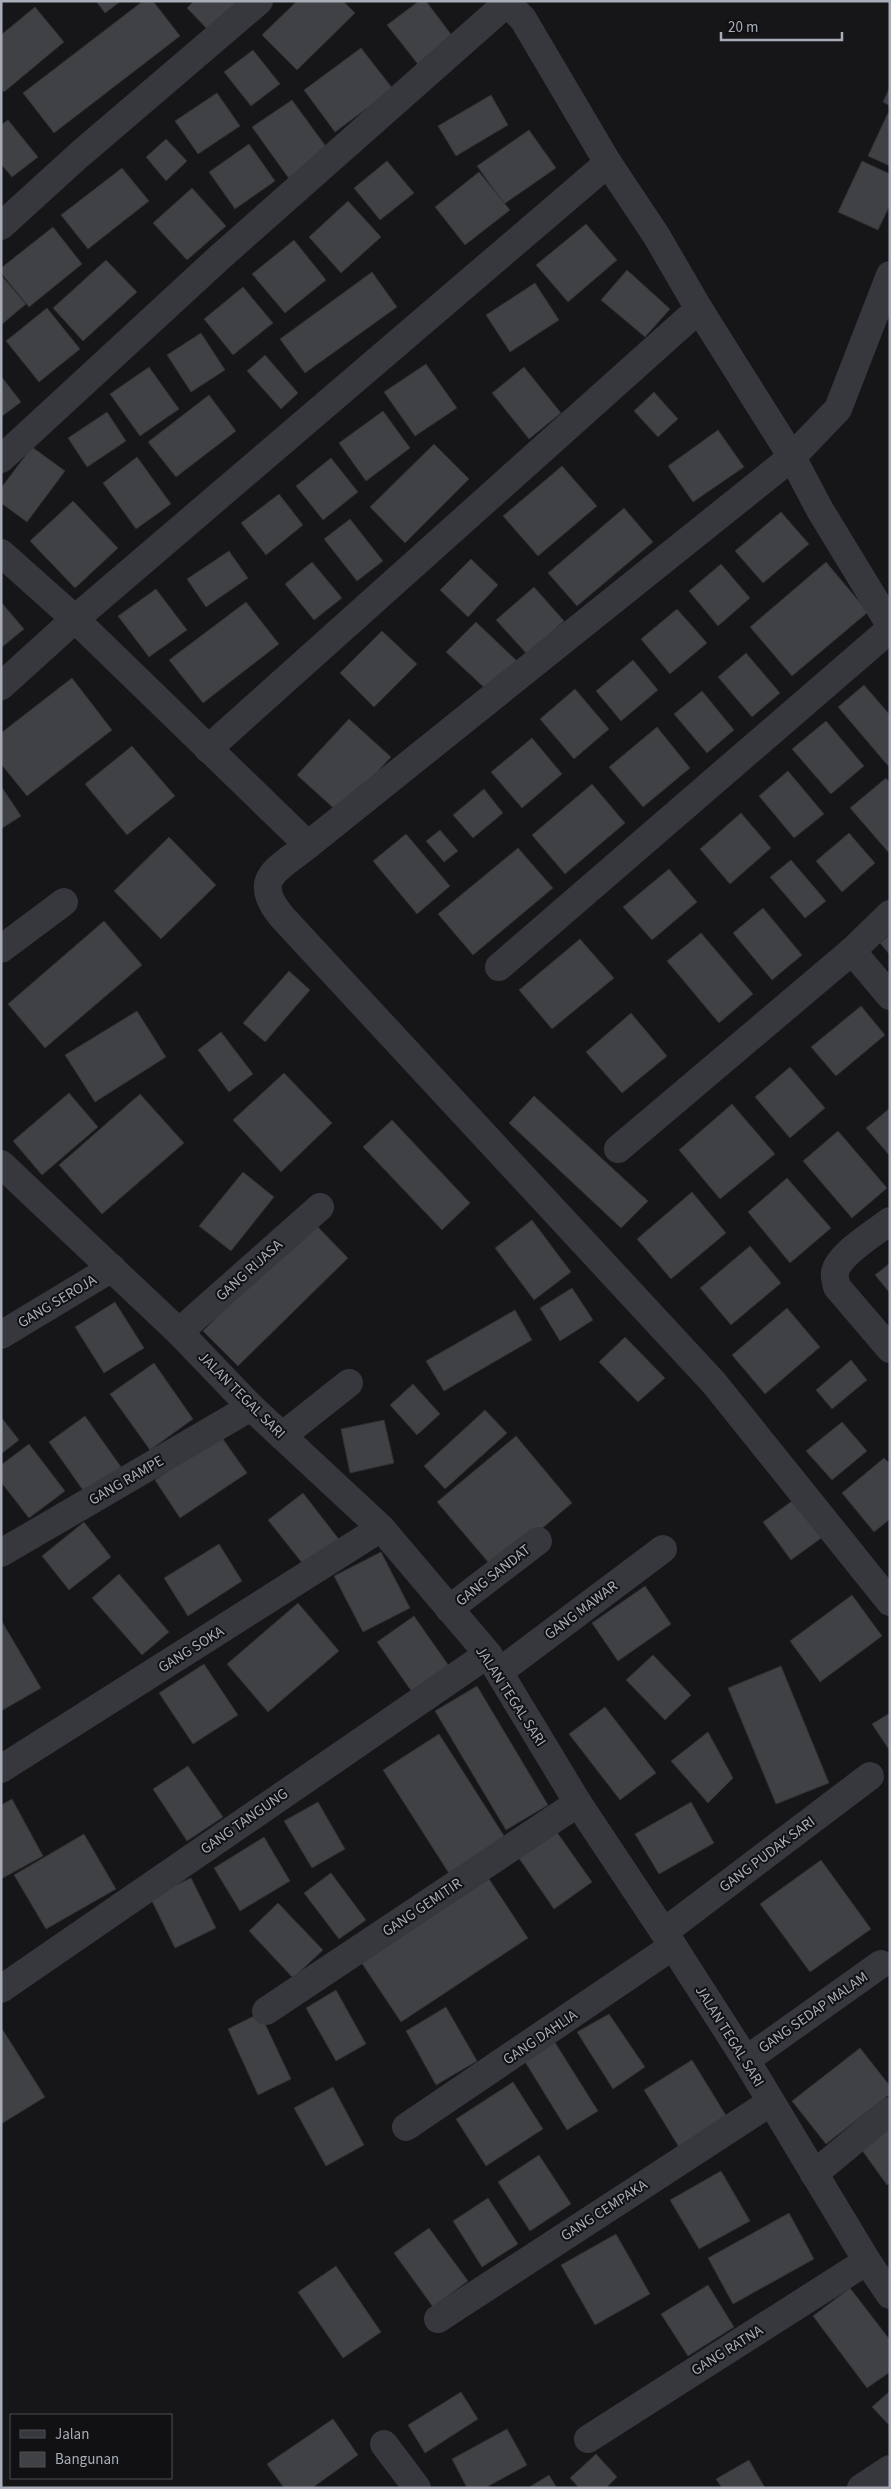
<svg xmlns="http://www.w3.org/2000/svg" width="891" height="2489" viewBox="0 0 891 2489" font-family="'Source Sans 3',sans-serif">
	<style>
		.building { fill: #404145; stroke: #303034 }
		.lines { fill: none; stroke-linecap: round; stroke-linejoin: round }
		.minor { stroke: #37383d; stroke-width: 28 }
		.labels { text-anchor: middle; stroke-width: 4; stroke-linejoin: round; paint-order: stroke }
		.street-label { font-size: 15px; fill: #a8adb8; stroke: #111113 }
	</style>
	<rect width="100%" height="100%" fill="#161618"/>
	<!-- building -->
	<g class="building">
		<path d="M96,1H121L105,13Z"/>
		<path d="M143,1H153L180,36L54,133L23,93Z"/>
		<path d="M194,1H246L211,33L187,8Z"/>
		<path d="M297,1H343L355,13L297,70L262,35Z"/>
		<path d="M419,1H426L456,41L421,68L387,25Z"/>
		<path d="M35,7L64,42L4,92L1,89V35Z"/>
		<path d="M361,48L393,89L335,132L304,90Z"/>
		<path d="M253,50L280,84L251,106L224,72Z"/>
		<path d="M890,87V106L883,102Z"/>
		<path d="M217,93L240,126L198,154L175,121Z"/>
		<path d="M491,95L508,125L456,156L438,126Z"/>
		<path d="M292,100L330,152L290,180L252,127Z"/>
		<path d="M888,113L890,114V166L868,156Z"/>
		<path d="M8,120L38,157L12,177L1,164V125Z"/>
		<path d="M529,130L556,168L504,204L477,166Z"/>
		<path d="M166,139L187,161L166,181L146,157Z"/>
		<path d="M249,144L275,181L235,209L209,172Z"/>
		<path d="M387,161L414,193L380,220L354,188Z"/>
		<path d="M862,161L890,174V205L878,230L838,212Z"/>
		<path d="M122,168L149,201L88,249L61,215Z"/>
		<path d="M479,172L510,210L465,245L435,207Z"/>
		<path d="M192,188L226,226L187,260L153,223Z"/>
		<path d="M348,201L381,237L341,273L309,237Z"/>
		<path d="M586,224L617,260L568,302L536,265Z"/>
		<path d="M53,227L82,264L29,307L1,273V268Z"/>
		<path d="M294,240L326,280L285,313L252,274Z"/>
		<path d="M106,260L137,292L83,341L53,308Z"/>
		<path d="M627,270L670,309L645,337L601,300Z"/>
		<path d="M372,272L397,307L305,373L280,339Z"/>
		<path d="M1,275L26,304L1,325Z"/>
		<path d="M535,283L559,320L510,352L486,315Z"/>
		<path d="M243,287L273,323L233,355L204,319Z"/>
		<path d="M47,308L80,349L39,382L6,341Z"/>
		<path d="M201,333L225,370L191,392L167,355Z"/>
		<path d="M265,355L298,393L281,409L247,371Z"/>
		<path d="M426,364L457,408L415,436L384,392Z"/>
		<path d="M149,367L179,409L140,436L110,394Z"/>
		<path d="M524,367L561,413L529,439L492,393Z"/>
		<path d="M1,376L21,402L1,417Z"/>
		<path d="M654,392L678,419L658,437L634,411Z"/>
		<path d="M209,395L236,431L176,477L148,442Z"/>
		<path d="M383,411L410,448L366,481L339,443Z"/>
		<path d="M107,412L126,441L87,467L68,438Z"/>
		<path d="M718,430L744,467L693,502L668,466Z"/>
		<path d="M434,444L469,479L405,543L370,507Z"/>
		<path d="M32,447L65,471L27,522L1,503V488Z"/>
		<path d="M137,457L171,504L136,529L103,483Z"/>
		<path d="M331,458L358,492L323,520L296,486Z"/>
		<path d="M562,466L597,506L538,556L503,516Z"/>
		<path d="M279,494L303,525L266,555L241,523Z"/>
		<path d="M73,501L118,548L75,588L30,541Z"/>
		<path d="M624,508L653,542L577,606L548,573Z"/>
		<path d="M781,512L809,544L763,583L735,551Z"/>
		<path d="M350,519L383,561L357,581L324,539Z"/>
		<path d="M229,551L248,578L206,607L187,579Z"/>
		<path d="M471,559L498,585L468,617L440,590Z"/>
		<path d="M312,562L342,598L314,620L285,584Z"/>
		<path d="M826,562L868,612L792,676L750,627Z"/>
		<path d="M721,564L750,598L718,626L689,591Z"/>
		<path d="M534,587L564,621L527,654L496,620Z"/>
		<path d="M156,589L187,630L149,657L118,616Z"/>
		<path d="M1,602L24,629L1,648Z"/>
		<path d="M246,602L279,644L203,703L169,660Z"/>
		<path d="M677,609L707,643L670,674L641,639Z"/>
		<path d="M476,622L518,662L489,692L446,652Z"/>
		<path d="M382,631L417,664L374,707L340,673Z"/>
		<path d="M746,653L780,693L752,717L718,677Z"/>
		<path d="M633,660L658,690L621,721L596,691Z"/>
		<path d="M72,678L112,730L27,796L1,764V733Z"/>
		<path d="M864,685L890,715V768L838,707Z"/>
		<path d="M575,689L609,729L574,759L540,719Z"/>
		<path d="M702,691L734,730L707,753L674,714Z"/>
		<path d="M349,719L391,757L339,813L297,775Z"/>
		<path d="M826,721L864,766L831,794L792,749Z"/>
		<path d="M657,727L690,768L643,807L609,767Z"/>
		<path d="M532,738L562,774L522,808L491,772Z"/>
		<path d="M132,746L175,796L127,835L85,784Z"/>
		<path d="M788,771L824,814L794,838L759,796Z"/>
		<path d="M886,778L890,783V854L850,808Z"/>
		<path d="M592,784L625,823L565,874L532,835Z"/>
		<path d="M1,786L21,816L1,829Z"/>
		<path d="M484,789L503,813L473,838L453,815Z"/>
		<path d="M741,813L771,848L730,884L700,849Z"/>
		<path d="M440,830L458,851L444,862L426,841Z"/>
		<path d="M849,833L875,863L842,892L816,861Z"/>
		<path d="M406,834L450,886L417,914L373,861Z"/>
		<path d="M169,837L216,885L161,939L114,891Z"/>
		<path d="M518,848L553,888L473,955L438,914Z"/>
		<path d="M791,860L826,901L805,918L770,877Z"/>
		<path d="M669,869L697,902L652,940L623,907Z"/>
		<path d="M763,908L802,955L772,980L733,933Z"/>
		<path d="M104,921L142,965L45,1048L8,1004Z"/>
		<path d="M701,933L753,994L719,1023L667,961Z"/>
		<path d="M890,934V955L880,943Z"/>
		<path d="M580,939L614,978L552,1029L519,990Z"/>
		<path d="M289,971L310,990L265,1042L243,1023Z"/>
		<path d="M861,1006L885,1035L836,1076L811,1047Z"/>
		<path d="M137,1011L166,1057L95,1102L65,1055Z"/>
		<path d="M631,1013L667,1056L622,1093L586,1052Z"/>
		<path d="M221,1032L253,1074L229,1092L198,1050Z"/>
		<path d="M790,1067L825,1108L790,1138L755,1097Z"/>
		<path d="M284,1073L332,1123L281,1172L233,1120Z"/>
		<path d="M69,1093L98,1127L42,1175L13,1141Z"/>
		<path d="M140,1094L184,1143L102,1214L59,1165Z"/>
		<path d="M534,1096L648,1201L621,1228L509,1123Z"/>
		<path d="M732,1104L775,1154L720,1199L679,1150Z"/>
		<path d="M890,1108V1156L866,1128Z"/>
		<path d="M392,1120L470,1203L442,1230L363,1147Z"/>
		<path d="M838,1131L887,1188L852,1218L803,1161Z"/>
		<path d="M243,1172L274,1197L231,1251L199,1226Z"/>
		<path d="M787,1178L831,1228L790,1263L748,1212Z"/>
		<path d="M692,1192L726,1233L671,1279L637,1239Z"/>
		<path d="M532,1220L571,1272L534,1300L495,1248Z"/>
		<path d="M313,1222L348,1258L238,1366L203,1331Z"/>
		<path d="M750,1246L781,1283L731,1325L700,1288Z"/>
		<path d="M890,1263V1293L875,1275Z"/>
		<path d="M572,1288L593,1320L560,1341L540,1308Z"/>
		<path d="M115,1302L144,1348L104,1373L75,1327Z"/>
		<path d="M787,1308L820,1347L765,1394L732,1355Z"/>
		<path d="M515,1310L532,1340L444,1391L426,1361Z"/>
		<path d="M625,1337L665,1378L638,1402L599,1362Z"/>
		<path d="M851,1360L867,1380L832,1409L816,1390Z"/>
		<path d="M154,1363L193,1419L150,1450L110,1394Z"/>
		<path d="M413,1384L440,1414L417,1435L390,1405Z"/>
		<path d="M485,1410L507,1433L445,1489L424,1466Z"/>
		<path d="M85,1416L121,1467L85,1493L49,1442Z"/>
		<path d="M1,1417L19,1440L1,1454Z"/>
		<path d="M384,1420L394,1463L350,1473L341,1429Z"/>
		<path d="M842,1422L867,1451L832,1480L806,1451Z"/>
		<path d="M220,1435L247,1473L180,1518L155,1480Z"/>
		<path d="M516,1436L572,1503L494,1569L437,1502Z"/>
		<path d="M29,1444L65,1491L29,1518L1,1482V1465Z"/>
		<path d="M884,1458L890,1464V1519L874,1532L842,1493Z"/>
		<path d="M303,1493L341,1542L307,1569L268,1520Z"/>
		<path d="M795,1499L824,1536L791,1560L763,1522Z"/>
		<path d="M84,1522L111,1557L69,1590L42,1556Z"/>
		<path d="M219,1544L242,1581L188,1616L164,1578Z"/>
		<path d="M381,1552L410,1608L363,1632L334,1576Z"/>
		<path d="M119,1574L169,1632L142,1655L92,1598Z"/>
		<path d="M645,1586L671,1624L618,1661L592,1623Z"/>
		<path d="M852,1595L882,1636L820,1682L790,1641Z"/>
		<path d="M298,1603L339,1651L268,1712L227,1664Z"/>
		<path d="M414,1616L449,1666L412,1692L377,1642Z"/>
		<path d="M1,1620L41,1688L1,1711Z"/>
		<path d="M653,1655L691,1695L665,1720L626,1680Z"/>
		<path d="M204,1664L238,1715L193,1744L159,1693Z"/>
		<path d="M781,1666L829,1783L776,1804L728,1688Z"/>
		<path d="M477,1686L548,1805L506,1830L435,1711Z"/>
		<path d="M605,1707L656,1773L620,1800L569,1734Z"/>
		<path d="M890,1713V1751L872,1724Z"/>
		<path d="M708,1732L733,1778L708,1803L671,1761Z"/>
		<path d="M439,1734L508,1842L452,1878L383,1770Z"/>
		<path d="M188,1766L223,1817L187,1841L153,1789Z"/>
		<path d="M12,1799L43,1856L1,1879V1805Z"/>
		<path d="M318,1802L345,1849L312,1868L284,1821Z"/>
		<path d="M691,1802L714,1843L659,1874L635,1834Z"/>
		<path d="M554,1828L592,1882L554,1909L516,1854Z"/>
		<path d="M84,1834L116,1889L46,1929L14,1875Z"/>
		<path d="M264,1837L290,1881L240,1911L214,1868Z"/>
		<path d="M821,1860L871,1929L810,1972L760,1904Z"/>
		<path d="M331,1873L366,1920L339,1939L304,1893Z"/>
		<path d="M191,1878L216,1928L175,1948L150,1897Z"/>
		<path d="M489,1879L528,1938L401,2022L361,1962Z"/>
		<path d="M278,1903L323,1950L293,1978L249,1931Z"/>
		<path d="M336,1990L366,2044L336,2061L306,2008Z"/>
		<path d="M446,2007L477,2061L436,2085L406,2031Z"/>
		<path d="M260,2013L291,2079L258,2095L228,2029Z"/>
		<path d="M609,2014L645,2067L613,2089L577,2032Z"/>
		<path d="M1,2027L45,2097L1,2124Z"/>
		<path d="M554,2041L598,2111L567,2130L524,2060Z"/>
		<path d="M860,2048L890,2086V2094L826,2144L792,2101Z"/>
		<path d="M692,2060L730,2122L682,2152L644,2090Z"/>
		<path d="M513,2082L543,2129L486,2166L456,2119Z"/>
		<path d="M333,2087L364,2145L326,2166L294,2108Z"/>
		<path d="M890,2123V2183L887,2185L859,2146Z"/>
		<path d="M539,2155L571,2204L530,2231L498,2182Z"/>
		<path d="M721,2171L750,2221L699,2249L670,2200Z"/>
		<path d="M488,2198L518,2244L482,2267L453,2221Z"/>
		<path d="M789,2213L814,2259L733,2304L708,2258Z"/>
		<path d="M429,2228L468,2281L433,2307L394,2253Z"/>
		<path d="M616,2234L650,2294L595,2325L561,2265Z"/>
		<path d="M336,2266L381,2332L343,2358L298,2292Z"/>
		<path d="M708,2285L734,2327L688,2356L661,2314Z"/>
		<path d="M850,2288L890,2340V2372L867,2388L813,2316Z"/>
		<path d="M890,2391V2426L872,2407Z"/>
		<path d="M461,2392L478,2419L425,2453L408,2425Z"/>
		<path d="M333,2419L358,2455L312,2488H284L267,2464Z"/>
		<path d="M507,2429L527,2465L485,2488H467L452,2459Z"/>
		<path d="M596,2454L617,2477L606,2488H579L570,2478Z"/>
		<path d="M749,2460L765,2488H722L716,2479Z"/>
		<path d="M549,2475L557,2488H528Z"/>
	</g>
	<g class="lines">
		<!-- minor -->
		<g class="minor">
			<path d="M505,1L523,19L608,163L656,235L699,309L792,457L820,510L890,625"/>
			<path d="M1,226L79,155L259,1"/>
			<path d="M890,275L838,409L792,457L308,845C278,870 249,878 283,918L714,1383L890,1602"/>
			<path d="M1,459L220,257L507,3"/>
			<path d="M1,553L75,619L308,845"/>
			<path d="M1,686L75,619L608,163"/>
			<path d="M208,749L699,309"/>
			<path d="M1,949L64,902"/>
			<path d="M852,951L890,996"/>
			<path d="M499,967L890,629"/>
			<path d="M618,1149L852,951L890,914"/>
			<path d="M1,1164L179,1332L251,1407L381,1528L488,1654L578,1803L673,1946L746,2060L867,2261L890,2295"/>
			<path d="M890,1221C876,1232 839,1254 835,1272C834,1277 836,1282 837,1287L890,1349"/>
			<path d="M179,1332L320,1207"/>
			<path d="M1,1335L112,1268"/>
			<path d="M282,1436L349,1383"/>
			<path d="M1,1553L251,1407"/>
			<path d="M449,1609L538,1541"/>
			<path d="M499,1672L663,1549"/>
			<path d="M1,1769L381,1528"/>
			<path d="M664,1932L870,1776"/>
			<path d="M1,1989L488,1654"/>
			<path d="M266,2011L578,1803"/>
			<path d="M746,2060L881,1964"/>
			<path d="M406,2127L673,1946"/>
			<path d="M814,2174L890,2111"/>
			<path d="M438,2319L771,2102"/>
			<path d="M588,2439L867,2261"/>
			<path d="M384,2444L417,2488"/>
			<path d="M861,2488L890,2469"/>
		</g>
	</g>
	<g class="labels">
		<!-- street labels -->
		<g class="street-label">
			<text transform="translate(249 1270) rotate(-42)" y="5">GANG RIJASA</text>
			<text transform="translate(57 1301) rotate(-31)" y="5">GANG SEROJA</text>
			<text transform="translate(242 1395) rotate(45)" y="5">JALAN TEGAL SARI</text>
			<text transform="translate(126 1480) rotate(-30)" y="5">GANG RAMPE</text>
			<text transform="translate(493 1575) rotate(-38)" y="5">GANG SANDAT</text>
			<text transform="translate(581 1610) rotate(-37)" y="5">GANG MAWAR</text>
			<text transform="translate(191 1649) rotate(-32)" y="5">GANG SOKA</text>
			<text transform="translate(511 1696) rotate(57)" y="5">JALAN TEGAL SARI</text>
			<text transform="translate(244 1821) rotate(-35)" y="5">GANG TANGUNG</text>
			<text transform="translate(767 1854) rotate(-37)" y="5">GANG PUDAK SARI</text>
			<text transform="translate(422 1907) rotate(-34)" y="5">GANG GEMITIR</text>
			<text transform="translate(813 2012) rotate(-35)" y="5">GANG SEDAP MALAM</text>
			<text transform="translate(730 2036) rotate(58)" y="5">JALAN TEGAL SARI</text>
			<text transform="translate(540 2037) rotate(-34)" y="5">GANG DAHLIA</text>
			<text transform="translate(604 2210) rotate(-33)" y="5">GANG CEMPAKA</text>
			<text transform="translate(727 2350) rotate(-32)" y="5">GANG RATNA</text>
		</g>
	</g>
	<!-- border -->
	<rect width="891" height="2489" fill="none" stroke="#a8adb8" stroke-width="5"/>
	<!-- legend -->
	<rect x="10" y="2414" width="162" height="65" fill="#111113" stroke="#4d4f55"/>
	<rect x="20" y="2430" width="25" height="8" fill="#37383d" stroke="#4d4f55"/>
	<text x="55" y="2439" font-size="15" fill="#a8adb8">Jalan</text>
	<rect x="20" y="2452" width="25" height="15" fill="#404145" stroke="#4d4f55"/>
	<text x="55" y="2464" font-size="15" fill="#a8adb8">Bangunan</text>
	<!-- scale -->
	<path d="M721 32v8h121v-8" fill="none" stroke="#a8adb8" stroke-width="2.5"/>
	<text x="728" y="32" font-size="15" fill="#a8adb8" stroke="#111113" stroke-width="4" paint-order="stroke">20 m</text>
</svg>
